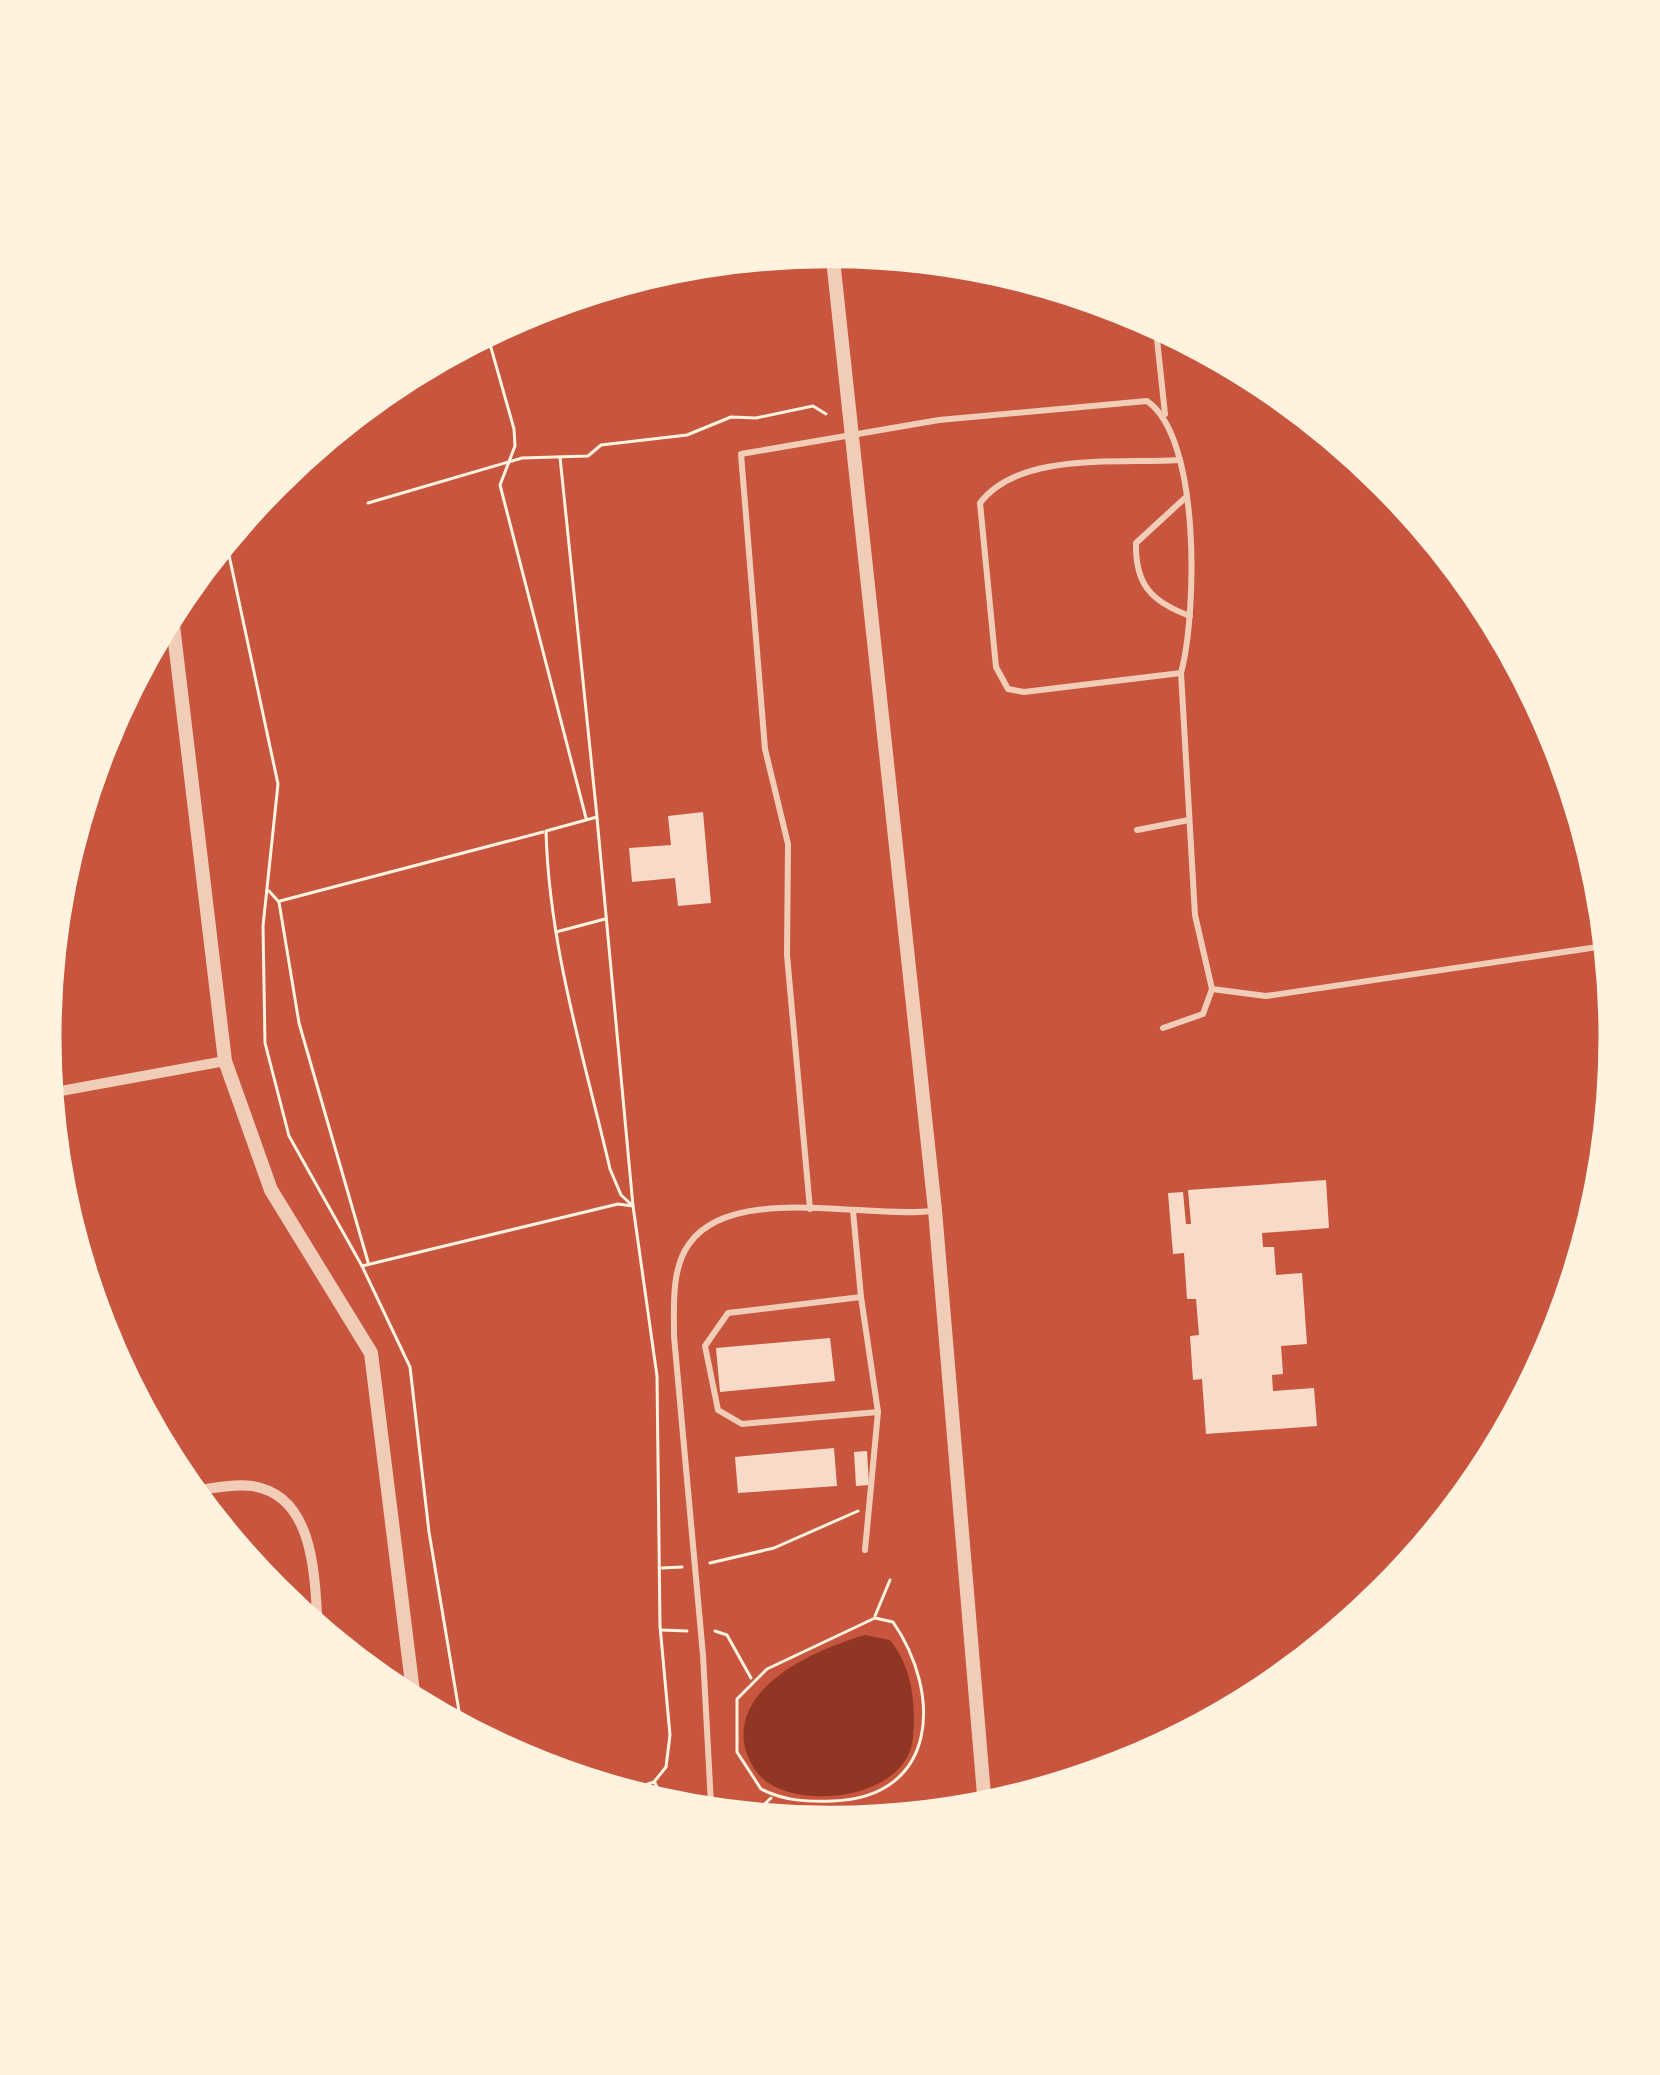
<svg xmlns="http://www.w3.org/2000/svg" width="1660" height="2075" viewBox="0 0 1660 2075" font-family="'Noto Sans',sans-serif">
	<style>
		.water { fill: #8f3625 }
		.building { fill: #f7dbc8 }
		.lines { fill: none; stroke-linecap: round; stroke-linejoin: round }
		.path { stroke: #fff3e0; stroke-width: 3 }
		.service { stroke: #f1ccb7; stroke-width: 6 }
		.minor { stroke: #f1ccb7; stroke-width: 10 }
		.tertiary { stroke: #f1ccb7; stroke-width: 14 }
		.rim { fill: none; stroke: #fff3e0; stroke-width: 15 }
	</style>
	<rect width="100%" height="100%" fill="#c8553d"/>
	<!-- water -->
	<path class="water" d="M865,1635L890,1640C912,1667 916,1703 913,1737C909,1796 808,1811 767,1782C755,1774 747,1758 744,1743C736,1684 817,1649 865,1635Z"/>
	<!-- building -->
	<g class="building">
		<path d="M703,812L711,903L678,906L675,878L632,882L629,848L671,845L668,816Z"/>
		<path d="M1326,1180L1329,1228L1262,1233L1263,1247H1274L1276,1275L1302,1273L1307,1344L1281,1346L1283,1374L1272,1375L1273,1391L1314,1388L1317,1426L1206,1434L1202,1379L1193,1380L1190,1336L1199,1335L1196,1299H1187L1184,1253L1173,1254L1168,1193L1183,1192L1186,1224H1191L1188,1190Z"/>
		<path d="M830,1338L835,1381L720,1392L716,1348Z"/>
		<path d="M834,1448L837,1486L738,1493L735,1457Z"/>
		<path d="M867,1451L869,1485L856,1486L854,1452Z"/>
	</g>
	<g class="lines">
		<!-- path -->
		<g class="path">
			<path d="M484,323L514,429L515,446L500,485L586,818"/>
			<path d="M560,457L597,817L546,831C549,947 584,1057 610,1169L621,1195L633,1206L657,1376L660,1626L670,1735L666,1767L654,1782L606,1798"/>
			<path d="M368,503L522,458L588,456L601,445L687,435L731,417L756,418L813,406L826,414"/>
			<path d="M223,527L278,784L263,926L265,1043L289,1136L362,1266L410,1367L429,1532L464,1741"/>
			<path d="M269,891L279,902L299,1023L368,1262"/>
			<path d="M280,901L543,832"/>
			<path d="M556,932L605,919"/>
			<path d="M362,1266L618,1204L633,1206L597,818"/>
			<path d="M710,1563L774,1548L858,1511"/>
			<path d="M662,1568L682,1567"/>
			<path d="M875,1616L890,1580"/>
			<path d="M875,1618L893,1622C942,1693 939,1797 833,1801C808,1802 784,1801 761,1789L737,1752V1699L767,1669Z"/>
			<path d="M661,1630L687,1631"/>
			<path d="M715,1631L727,1635L751,1678"/>
			<path d="M655,1783L673,1819"/>
			<path d="M742,1826L771,1798"/>
		</g>
		<!-- service -->
		<g class="service">
			<path d="M1154,311L1165,414"/>
			<path d="M1185,498L1136,543C1135,585 1152,602 1190,616"/>
			<path d="M1181,673L1195,915L1212,989L1266,996L1618,944"/>
			<path d="M1137,830L1189,820"/>
			<path d="M1163,1028L1203,1014L1212,989"/>
			<path d="M810,1209L787,955L788,844L765,749L741,454L939,420L1147,401C1201,438 1197,613 1181,673L1024,692L1008,689L996,667L980,503C1019,451 1120,464 1178,460"/>
			<path d="M853,1211L861,1297L728,1313L705,1346L718,1410L742,1424L878,1412L861,1297"/>
			<path d="M865,1550L878,1412"/>
			<path d="M712,1823L703,1655L674,1336C674,1307 671,1269 689,1244C732,1183 866,1219 931,1211"/>
		</g>
		<!-- minor -->
		<g class="minor">
			<path d="M39,1095L225,1061"/>
			<path d="M178,1493C201,1491 230,1483 252,1486C321,1496 314,1593 319,1644"/>
		</g>
		<!-- tertiary -->
		<g class="tertiary">
			<path d="M831,241L935,1210L986,1819"/>
			<path d="M169,592L225,1061L271,1190L371,1353L416,1716"/>
		</g>
	</g>
	<!-- crop -->
	<path d="M0 0H1660V2075H0ZM54 1037a776 776 0 1 1 1552 0a776 776 0 1 1-1552 0Z" fill="#fff3e0" fill-rule="evenodd"/>
	<path class="rim" d="M54 1037a776 776 0 1 1 1552 0a776 776 0 1 1-1552 0Z"/>
</svg>
